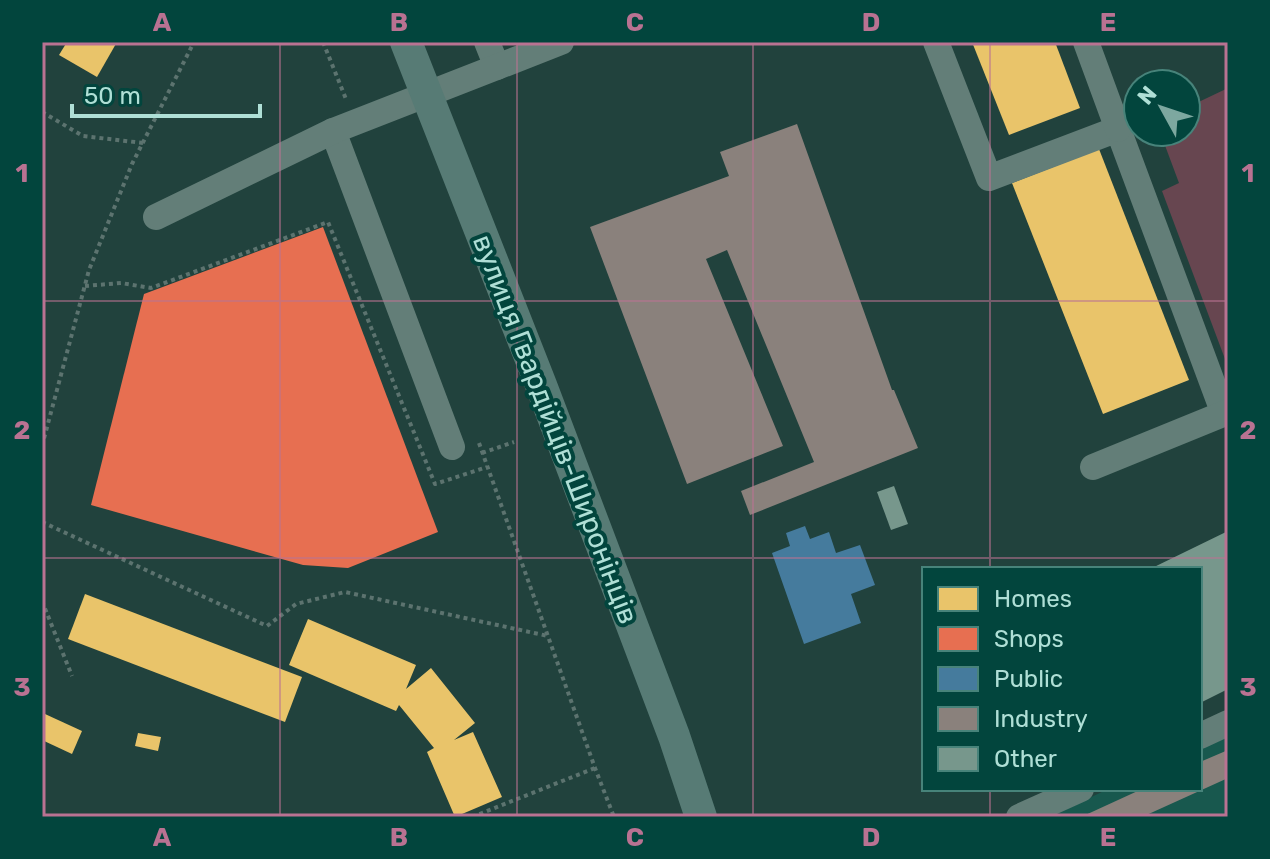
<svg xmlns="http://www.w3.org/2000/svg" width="1270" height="859" viewBox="0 0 1270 859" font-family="Rubik,sans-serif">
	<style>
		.built { fill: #18584e }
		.green { fill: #674650 }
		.homes { fill: #e9c46a }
		.shops { fill: #e76f51 }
		.public { fill: #457b9d }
		.industry { fill: #8a817c }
		.building { fill: #77978c }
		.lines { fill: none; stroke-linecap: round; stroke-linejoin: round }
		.path { stroke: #5c736f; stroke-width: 4; stroke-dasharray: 4 4; stroke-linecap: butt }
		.minor { stroke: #637e78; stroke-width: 26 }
		.major { stroke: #577b75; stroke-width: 32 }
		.grid { fill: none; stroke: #b97292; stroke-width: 2; stroke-opacity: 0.55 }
		.labels { text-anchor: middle; stroke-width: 8; stroke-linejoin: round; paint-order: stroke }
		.street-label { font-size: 28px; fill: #afdfd6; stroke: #02453d }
		.neatline { fill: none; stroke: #b97292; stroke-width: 3 }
		.grid-label { font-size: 26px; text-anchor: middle; font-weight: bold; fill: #b97292 }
	</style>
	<rect width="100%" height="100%" fill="#21423d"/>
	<!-- built -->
	<path class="built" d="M1228,732V817H1050L1108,789H1200V745Z"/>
	<!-- green -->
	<path class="green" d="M1228,88V367L1162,191L1179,183L1160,132H1186V108Z"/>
	<!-- homes -->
	<g class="homes">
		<path d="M67,42H117L97,77L59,55Z"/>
		<path d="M972,42H1055L1080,108L1009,135Z"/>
		<path d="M1099,149L1189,380L1103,414L1012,183Z"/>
		<path d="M85,594L302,677L285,722L68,639Z"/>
		<path d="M308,619L416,665L406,689L431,668L475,723L454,740L473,732L502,797L455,817L427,752L434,748L399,705L396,711L289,665Z"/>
		<path d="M45,714L82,731L72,754L42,740V720Z"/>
		<path d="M138,733L161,737L158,751L135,746Z"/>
	</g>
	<!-- shops -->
	<path class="shops" d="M323,227L438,532L348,568L303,565L91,505L144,294Z"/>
	<!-- public -->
	<path class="public" d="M805,526L810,539L829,532L836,553L860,545L875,585L851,594L861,623L804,644L772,553L790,546L786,533Z"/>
	<!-- industry -->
	<g class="industry">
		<path d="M797,124L892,390H894L918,448L750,515L741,491L814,462L727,250L706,259L783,446L687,484L590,227L729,176L720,152Z"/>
		<path d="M1228,750V778L1142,817H1081L1142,789H1200V762Z"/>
	</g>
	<!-- building -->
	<g class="building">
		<path d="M894,486L908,524L891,530L877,492Z"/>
		<path d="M1228,531V689L1200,703V569H1150Z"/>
	</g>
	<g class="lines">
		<!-- path -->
		<g class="path">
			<path d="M323,42L346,99"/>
			<path d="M42,112L83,136L143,143"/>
			<path d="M85,286L121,283L151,288L328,222L435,484L487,467"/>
			<path d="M479,443L595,768L614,817"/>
			<path d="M42,446L89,270L132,164L194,42"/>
			<path d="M482,453L514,442"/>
			<path d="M42,522L267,626L296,604L345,592L548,636"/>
			<path d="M42,601L72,676"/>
			<path d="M472,817L595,768"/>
		</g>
		<!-- minor -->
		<g class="minor">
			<path d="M487,42L497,67"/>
			<path d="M936,42L989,178L1118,129L1224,414"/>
			<path d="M1086,42L1118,129"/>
			<path d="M333,131L452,447"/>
			<path d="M156,217L333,131L561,42"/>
			<path d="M1093,467L1228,412"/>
			<path d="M1200,736L1228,723"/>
			<path d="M1019,817L1081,789"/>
		</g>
		<!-- major -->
		<path class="major" d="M406,42L541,385L674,736L701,817"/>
	</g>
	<!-- grid -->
	<path class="grid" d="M280,42V817M517,42V817M753,42V817M990,42V569M42,301H1228M42,558H1228M990,789V817"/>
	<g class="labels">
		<!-- street labels -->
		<g class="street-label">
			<text transform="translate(556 429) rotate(69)" y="10">вулиця Гвардійців-Широнінців</text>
		</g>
	</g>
	<!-- border -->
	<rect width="1270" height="859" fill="none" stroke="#02453d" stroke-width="88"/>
	<!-- legend -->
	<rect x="922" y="567" width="280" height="224" fill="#02453d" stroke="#47837a" stroke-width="2"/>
	<rect x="938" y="587" width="40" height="24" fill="#e9c46a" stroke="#47837a" stroke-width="2"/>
	<text x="994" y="607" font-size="24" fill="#afdfd6">Homes</text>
	<rect x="938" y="627" width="40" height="24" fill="#e76f51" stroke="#47837a" stroke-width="2"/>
	<text x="994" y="647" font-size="24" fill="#afdfd6">Shops</text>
	<rect x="938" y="667" width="40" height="24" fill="#457b9d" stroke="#47837a" stroke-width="2"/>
	<text x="994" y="687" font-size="24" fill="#afdfd6">Public</text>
	<rect x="938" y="707" width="40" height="24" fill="#8a817c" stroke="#47837a" stroke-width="2"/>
	<text x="994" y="727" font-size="24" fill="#afdfd6">Industry</text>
	<rect x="938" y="747" width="40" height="24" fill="#77978c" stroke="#47837a" stroke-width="2"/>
	<text x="994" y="767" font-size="24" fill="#afdfd6">Other</text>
	<!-- north arrow -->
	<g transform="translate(1162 108) rotate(310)"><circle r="38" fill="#02453d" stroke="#47837a" stroke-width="2"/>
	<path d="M0-6L14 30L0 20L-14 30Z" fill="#7da8a0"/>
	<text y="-12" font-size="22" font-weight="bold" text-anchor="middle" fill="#afdfd6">N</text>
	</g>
	<!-- scale -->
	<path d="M72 104v12h188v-12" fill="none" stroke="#afdfd6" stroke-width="4"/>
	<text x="84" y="104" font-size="24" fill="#afdfd6" stroke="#02453d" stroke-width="6" paint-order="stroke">50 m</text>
	<rect x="44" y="44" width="1182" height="771" class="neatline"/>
	<g class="grid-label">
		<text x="162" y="31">A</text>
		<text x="399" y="31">B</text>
		<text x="635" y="31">C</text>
		<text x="871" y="31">D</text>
		<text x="1108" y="31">E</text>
		<text x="22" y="182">1</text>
		<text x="1248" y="182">1</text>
		<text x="22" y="439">2</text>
		<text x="1248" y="439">2</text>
		<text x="22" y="696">3</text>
		<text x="1248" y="696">3</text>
		<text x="162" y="846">A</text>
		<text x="399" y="846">B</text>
		<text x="635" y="846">C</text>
		<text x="871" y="846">D</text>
		<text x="1108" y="846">E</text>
	</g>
</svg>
